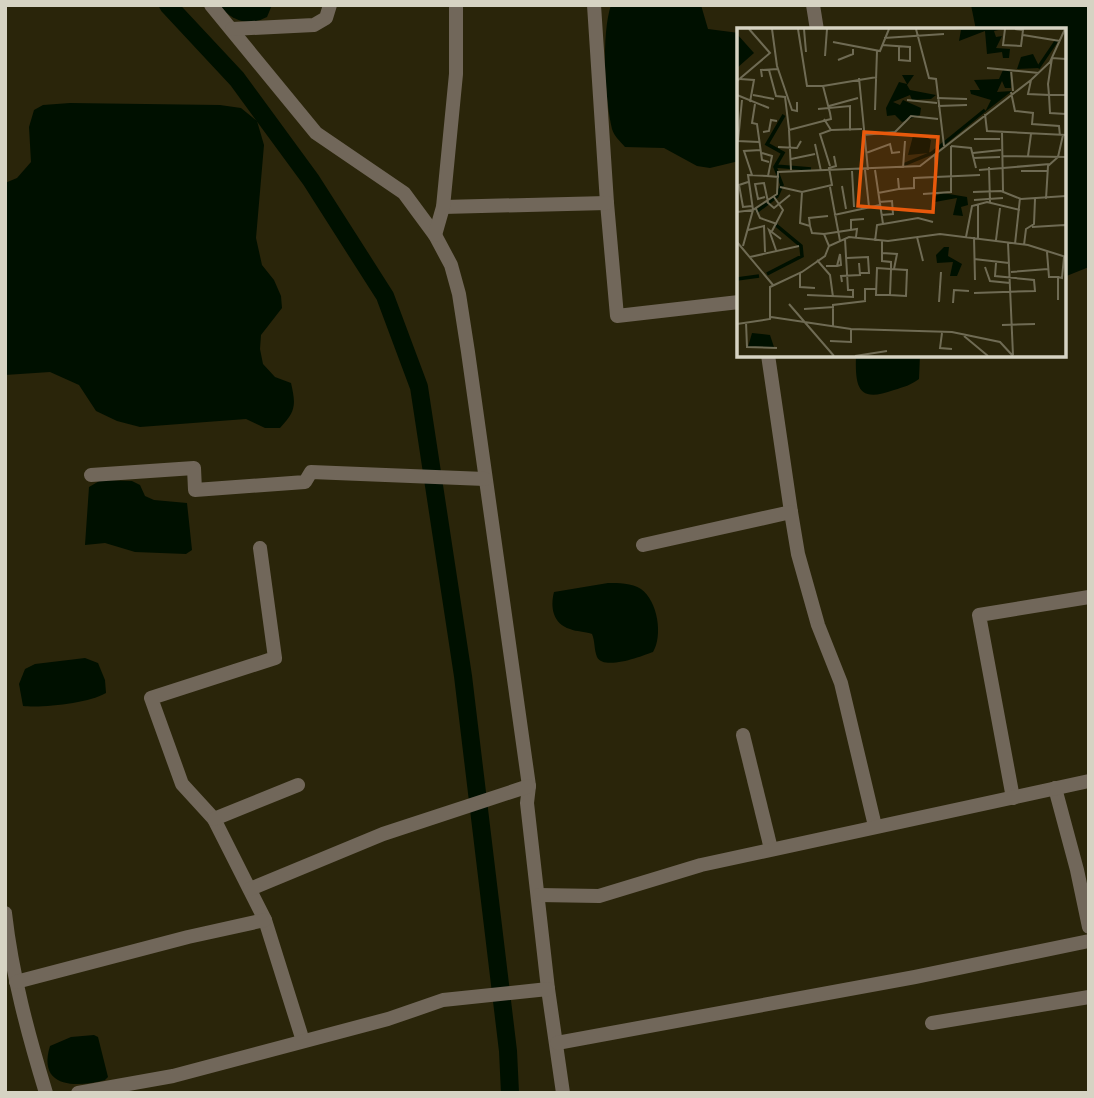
<svg xmlns="http://www.w3.org/2000/svg" width="1094" height="1098" viewBox="0 0 1094 1098" font-family="'Public Sans',sans-serif">
	<style>
		.water { fill: #001000 }
		.lines { fill: none; stroke-linecap: round; stroke-linejoin: round }
		.canal { stroke: #001000; stroke-width: 18 }
		.minor { stroke: #71675a; stroke-width: 14 }
		.inset-river { fill: none; stroke: #001000; stroke-width: 3.5 }
		.inset-road { fill: none; stroke: #6f6b54; stroke-width: 2 }
		.view { fill: #e8590c; fill-opacity: 0.15; stroke: #e8590c; stroke-width: 3.5 }
		.inset-edge { fill: none; stroke: #d6d3c3; stroke-width: 3.5 }
	</style>
	<rect width="100%" height="100%" fill="#2a250a"/>
	<!-- water -->
	<g class="water">
		<path d="M219,5H272L267,17C248,27 232,21 219,5Z"/>
		<path d="M611,5H701L708,29L739,33V161L710,168L697,166L664,148L625,147C620,141 614,136 612,129C605,98 601,35 611,5Z"/>
		<path d="M971,5H1089V267L1064,277V30H976Z"/>
		<path d="M70,103L220,105L241,108L257,121L264,145L256,238L262,265L274,280L281,296L282,308L261,335L260,349L263,364L275,377L291,383C296,405 296,411 280,428H265L246,419L140,427L117,421L96,411L79,385L50,372L5,375V183L17,178L31,162L29,127L34,110L43,105Z"/>
		<path d="M856,355H920L919,379C911,385 904,387 894,390C858,403 855,388 856,355Z"/>
		<path d="M101,480L132,481L140,485L145,496L154,500L187,503L192,550L186,554L135,552L105,543L85,545L89,487Z"/>
		<path d="M608,583C618,583 632,583 641,589C658,601 663,636 653,652C642,656 604,671 597,657C594,650 595,641 592,634C584,631 577,632 570,629C553,624 550,607 554,592Z"/>
		<path d="M85,658L98,663L105,680L106,693C89,703 44,708 23,706L19,684L25,669L35,664Z"/>
		<path d="M94,1035L98,1037L108,1077L105,1080C76,1088 37,1088 50,1046L71,1037Z"/>
	</g>
	<g class="lines">
		<!-- canal -->
		<path class="canal" d="M168,5L237,79L311,180L385,296L419,387L463,676L508,1051L510,1093"/>
		<!-- minor -->
		<g class="minor">
			<path d="M211,5L316,133L404,193L435,235L451,265L459,294L468,352L529,786L527,803L548,989L563,1093"/>
			<path d="M594,5L607,203L617,316L739,302"/>
			<path d="M813,5L817,30"/>
			<path d="M232,29L314,25L326,18L330,5"/>
			<path d="M443,207L607,203"/>
			<path d="M435,235L443,207L456,74V5"/>
			<path d="M768,355L791,512"/>
			<path d="M91,475L194,468L195,490L305,482L311,472L485,479"/>
			<path d="M643,545L791,512L798,554L818,625L841,683L875,826"/>
			<path d="M260,548L275,658L151,698L182,784L214,819L265,920L303,1041"/>
			<path d="M743,735L771,849"/>
			<path d="M1055,788L1077,870L1089,927"/>
			<path d="M1013,798L979,615L1089,597"/>
			<path d="M214,819L298,785"/>
			<path d="M250,889L383,834L529,786"/>
			<path d="M539,895L599,896L701,865L1089,781"/>
			<path d="M5,913C12,975 28,1034 46,1093"/>
			<path d="M16,982L188,937L265,920"/>
			<path d="M932,1023L1089,997"/>
			<path d="M557,1043L915,977L1089,941"/>
			<path d="M78,1093L173,1076L388,1019L443,1000L548,989"/>
		</g>
	</g>
	<!-- overview -->
	<g transform="translate(737 28)">
		<rect width="329" height="329" fill="#2a250a"/>
		<path d="M218,1H266L257,3L259,9L265,8L259,20L273,21L272,30H266L265,24L250,26L248,3L222,13L224,2ZM0,6L17,25L0,40ZM296,26L303,40L280,41L284,29ZM266,42H273L274,60H268L265,53L260,64L275,63L248,84L254,72L234,66L233,62H243L237,52L262,51ZM165,47H177L170,57L173,62L199,67L194,71L175,72L173,67L156,74L163,77L166,72L184,80L183,87L165,94L158,87L150,88L149,80L162,54L170,56ZM187,107L194,112L192,125L171,127L176,108ZM206,165L230,169L231,177L224,179L226,188L216,187L220,170L198,174V168ZM207,219H212L211,228L225,236L220,248H213L216,234L200,235L199,227ZM15,305L33,307L37,319H11Z" fill="#001000"/>
		<path class="inset-river" d="M301,40L320,12M166,137L195,125L248,82M38,138L74,141M19,184L40,168L45,157L38,139L46,125L30,116L47,87M30,246L65,228L64,218L39,197M0,251L22,248"/>
		<path class="inset-road" d="M35,1L40,38L55,82L60,83V74M61,1L70,58H86L93,85M67,1L69,24M179,1L192,50L199,51L207,118M268,1L266,17L284,18L286,2L278,1M286,7L323,13M147,10L207,6M96,14L143,23L152,1M145,17L173,19V33L162,32V19M88,28L90,1M329,31L315,30L311,56L312,67H329M101,32L116,26V21M250,40L302,45M32,42L39,68L48,69L52,101M274,42L276,63M25,49L24,42L41,41M122,50L131,142M3,51L17,52L13,74M294,52L291,66L312,67L313,85L329,86M0,53L33,25L12,1M86,58L140,49M274,64L278,83L296,85L295,96L322,98L323,108M0,67L32,80M16,67L37,71M200,70L230,71M5,72L1,113L22,114M170,72L200,75M18,76L15,95L20,96L25,132L32,134M92,78L121,70M201,78L230,77M81,81L113,78V103M138,82L140,23M248,86L250,103L329,107M87,91L94,102L125,101M26,104L32,103L34,92L40,93M265,104L266,163M126,107L158,104L174,88L201,91M237,111H263M78,116L84,143M214,118L234,120L239,140M41,119L60,120L64,113M25,125L35,128L31,148L42,149M129,125L153,116L155,125L163,124M236,125L264,122M198,126L199,150M266,128L329,129M291,128L294,106M236,130L263,129M54,131L78,126M93,138L83,106L94,102M252,139L253,175M166,140L168,113M54,142L52,102L94,91L93,85M128,142L132,179M242,142L313,136M115,143L117,179M284,143H311M15,147L7,123L24,122M11,154L2,157L6,179L15,178M105,158L109,181M43,159L65,164L95,157L92,140L99,138L97,128M93,159L103,213M162,161L177,160V150L243,147M65,164L63,195L73,198L75,205L87,206L92,218M236,164L264,163L284,171L329,168M141,165L162,161L161,150M186,166L214,164V118M28,169L21,171L18,156L27,155L31,174M309,171L311,138L321,129L326,107M237,172L266,170M30,174L37,180L53,167M142,174L155,173L156,186L144,187M19,181L23,190L40,196M0,184L16,182L11,147L31,148M97,187L143,177M329,192V216M146,196L181,190L196,194M73,198L72,190L91,188M295,199L328,197M114,201V192L127,191M11,202L27,198L28,224M35,203L46,182L37,169M87,206L120,201L119,209M180,209L186,233M229,209L235,178L250,174L283,182M237,209L238,252M241,210V176M259,212L263,180M138,213L140,197L146,196L138,142M145,213V233L154,234V241L153,267L169,268L170,242L154,241L140,240L139,267H153M0,214L36,257M271,215L276,327M278,216L283,170M287,217L289,201L297,196L298,171M6,218L16,182L40,166L41,144L183,138L294,52L313,34L328,1M39,222L32,202L44,211M310,224L312,249H321V272M145,225L160,226L157,241M13,229L62,218M110,230L131,229L132,245H123M237,231L272,235M80,232L93,247L96,269M89,238H100L103,226L104,237L100,238M248,239L253,253L273,255M274,244L311,241M63,245V259L78,260M321,249L325,250L327,229M105,254L104,248L123,247L122,235M237,265L298,263L297,252L258,248L259,235M70,267L116,269V262H111L108,211M128,272V261H139M202,274L204,244M216,275L217,262L232,263M52,276L97,328M67,281L97,279M34,289L114,301L215,304L263,314L276,328M9,294L10,319L40,320M0,296L33,291V259L65,244L88,228L92,218L112,209L151,213L203,206L291,217L329,229M265,297L298,296M96,300V277L129,273M205,305L203,320L215,321M227,308L251,328M93,313L114,314V301M118,328L150,323"/>
		<path class="view" d="M127,104L201,109L196,184L121,178Z"/>
		<rect width="329" height="329" class="inset-edge"/>
	</g>
	<!-- border -->
	<rect width="1094" height="1098" fill="none" stroke="#d6d3c3" stroke-width="14"/>
</svg>
